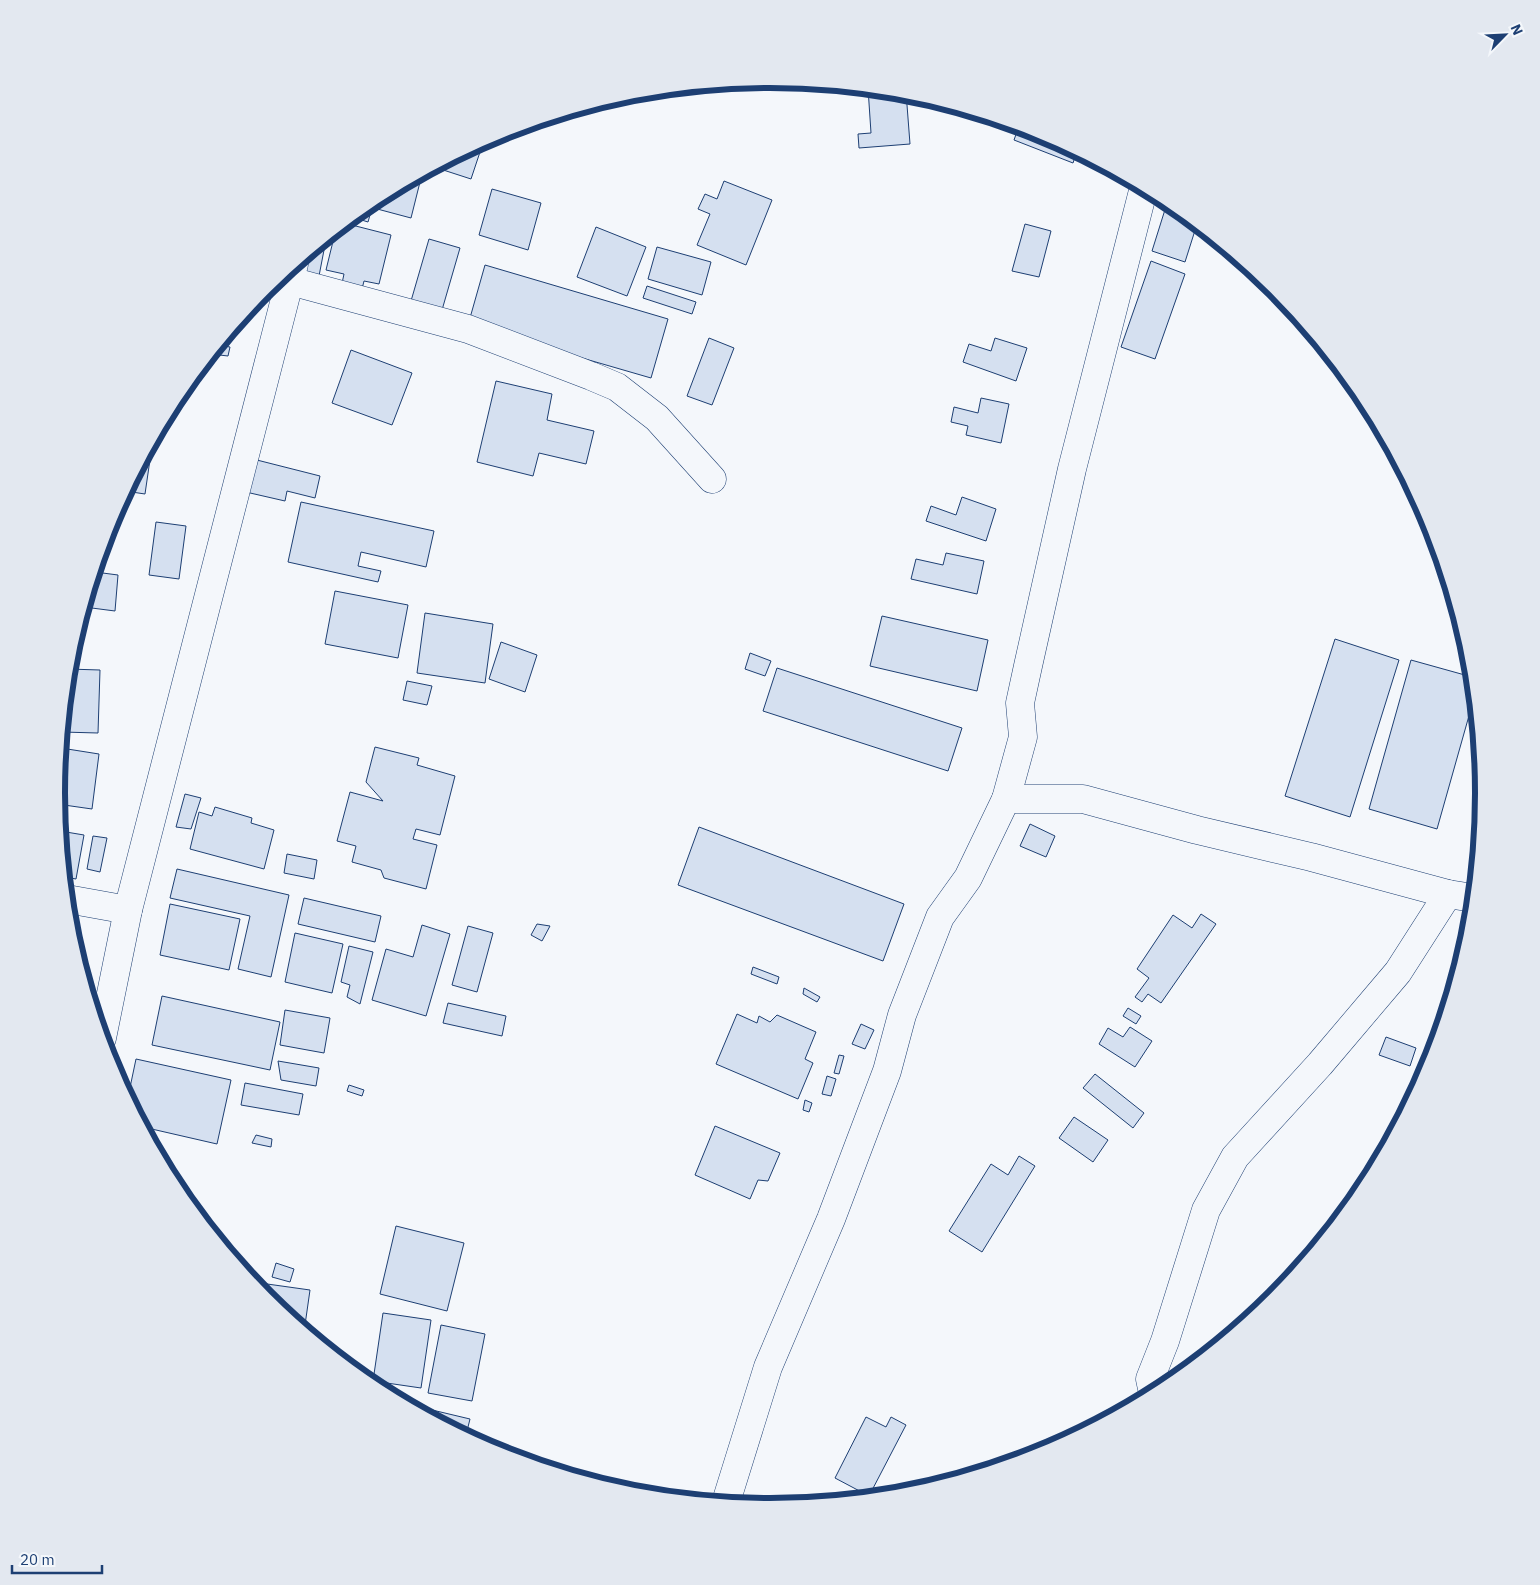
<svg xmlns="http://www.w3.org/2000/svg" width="1540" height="1585" viewBox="0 0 1540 1585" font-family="'IBM Plex Sans',sans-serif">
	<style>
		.building { fill: #d5e0f0; stroke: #1d3f73 }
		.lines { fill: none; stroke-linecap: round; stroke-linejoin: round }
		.minor-casing { stroke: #1d3f73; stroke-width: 29 }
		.minor { stroke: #f4f7fb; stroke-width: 28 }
		.rim { fill: none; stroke: #1d3f73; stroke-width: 6 }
	</style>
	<rect width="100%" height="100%" fill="#f4f7fb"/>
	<!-- building -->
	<g class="building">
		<path d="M868,88L906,92L910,144L859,148L858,134L871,133Z"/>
		<path d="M1019,126L1043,133L1077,151L1073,163L1014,140Z"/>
		<path d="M484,140L471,179L434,167Z"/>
		<path d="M421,174H422L411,218L366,206L374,199Z"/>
		<path d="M724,181L772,200L746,265L697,245L710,214L698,209L705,194L717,199Z"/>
		<path d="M492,189L541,203L528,250L479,235Z"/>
		<path d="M1168,200L1197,224L1185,262L1152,251Z"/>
		<path d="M366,205L372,208L368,222L352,217Z"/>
		<path d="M344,223L391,235L379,284L364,281L361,293L341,288L344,274L326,270L336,229Z"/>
		<path d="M1025,224L1051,231L1039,277L1012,271Z"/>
		<path d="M596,227L646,247L627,296L577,277Z"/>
		<path d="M429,239L460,248L442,310L411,301Z"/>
		<path d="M319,243L325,245L319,276L298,271L300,259Z"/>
		<path d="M657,247L711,262L702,295L648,279Z"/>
		<path d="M1151,261L1185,274L1155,359L1121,347Z"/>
		<path d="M485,265L668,319L651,378L468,325Z"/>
		<path d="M647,286L696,302L692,314L643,298Z"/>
		<path d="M709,338L734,348L712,405L687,396Z"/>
		<path d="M995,338L1027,348L1016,381L963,362L969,344L991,351Z"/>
		<path d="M218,345L230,347L228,356L211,354Z"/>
		<path d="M351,350L412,373L392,425L332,403Z"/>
		<path d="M496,381L552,394L547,420L594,431L586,464L539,453L533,476L477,462Z"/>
		<path d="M187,383L184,397L177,395Z"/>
		<path d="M981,398L1009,404L1001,443L966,435L968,426L951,422L954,407L978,413Z"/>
		<path d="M153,439L145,494L125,491Z"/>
		<path d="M245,457L320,476L315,498L287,491L285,501L237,490Z"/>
		<path d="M962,497L996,509L986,541L926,521L931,506L956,515Z"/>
		<path d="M301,502L434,531L426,567L361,552L358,566L381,571L378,582L288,562Z"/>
		<path d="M156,522L186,526L179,579L149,575Z"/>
		<path d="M946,553L984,561L977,594L911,579L916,559L943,565Z"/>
		<path d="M95,572L118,575L115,611L84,607Z"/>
		<path d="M335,591L408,605L398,658L325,644Z"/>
		<path d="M425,613L493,624L485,683L417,673Z"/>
		<path d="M882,616L988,640L977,691L870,666Z"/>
		<path d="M1335,639L1399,660L1350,817L1285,796Z"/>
		<path d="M501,642L537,655L525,692L489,679Z"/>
		<path d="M750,653L771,661L765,676L745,669Z"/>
		<path d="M1411,660L1472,677L1474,698L1437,829L1369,809Z"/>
		<path d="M777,668L962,728L948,771L763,711Z"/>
		<path d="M68,669L100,670L98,733L62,732Z"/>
		<path d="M407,681L432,686L427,705L403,700Z"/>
		<path d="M375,747L419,758L417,765L455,776L440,835L416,829L413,839L437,845L426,889L384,878L381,870L352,862L356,846L337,841L350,792L383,801L366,782Z"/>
		<path d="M61,748L99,754L92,809L57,804L56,792Z"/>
		<path d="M185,794L201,798L191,829L176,827Z"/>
		<path d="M215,807L252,818L251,823L274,830L264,869L190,849L199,812L212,816Z"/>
		<path d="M1030,824L1055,836L1046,857L1020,846Z"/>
		<path d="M699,827L904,904L883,961L678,885Z"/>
		<path d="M60,831L84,835L76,879L65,877Z"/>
		<path d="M93,836L107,838L100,872L87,869Z"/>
		<path d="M287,854L317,860L314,879L284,873Z"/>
		<path d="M177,869L289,895L271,977L238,969L250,916L170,898Z"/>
		<path d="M304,898L381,916L375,942L298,924Z"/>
		<path d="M170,904L240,919L229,970L160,955Z"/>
		<path d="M1201,914L1216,924L1161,1003L1148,994L1142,1002L1135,997L1149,978L1137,969L1173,915L1192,928Z"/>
		<path d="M537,924L550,926L542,941L531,935Z"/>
		<path d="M422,925L450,934L426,1016L372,1000L386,949L413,957Z"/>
		<path d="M468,926L493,933L477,992L452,985Z"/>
		<path d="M295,933L343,944L332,993L285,982Z"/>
		<path d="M349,946L373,952L360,1004L347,997L350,985L341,982Z"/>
		<path d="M753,967L779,977L777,984L751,974Z"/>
		<path d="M804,988L820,997L817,1002L803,994Z"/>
		<path d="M162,996L280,1022L270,1070L152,1045Z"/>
		<path d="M448,1003L506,1016L502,1036L443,1023Z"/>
		<path d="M1128,1008L1141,1016L1136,1024L1123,1016Z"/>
		<path d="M285,1010L330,1018L324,1053L280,1045Z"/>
		<path d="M737,1014L757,1023L759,1016L770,1022L777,1015L816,1032L805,1059L813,1063L798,1099L716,1064Z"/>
		<path d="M861,1024L874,1030L865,1049L852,1044Z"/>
		<path d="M1130,1027L1152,1041L1135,1067L1099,1044L1108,1028L1123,1037Z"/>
		<path d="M1386,1037L1416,1048L1410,1066L1379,1055Z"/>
		<path d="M839,1055L844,1056L839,1074L834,1073Z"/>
		<path d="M136,1059L231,1080L217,1144L143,1127L128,1097Z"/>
		<path d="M278,1061L319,1068L316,1086L281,1080Z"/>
		<path d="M1095,1074L1144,1113L1133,1128L1083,1088Z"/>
		<path d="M827,1076L836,1079L831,1096L822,1094Z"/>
		<path d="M245,1083L303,1094L299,1115L241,1105Z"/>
		<path d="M349,1085L364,1090L362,1096L347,1091Z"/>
		<path d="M805,1100L812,1103L809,1112L803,1110Z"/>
		<path d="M1074,1117L1108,1140L1093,1162L1059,1138Z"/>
		<path d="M715,1126L780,1153L768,1181L758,1180L750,1199L695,1175Z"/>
		<path d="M256,1135L272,1139L271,1147L252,1143Z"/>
		<path d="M1019,1156L1035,1166L982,1252L949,1231L991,1164L1008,1175Z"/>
		<path d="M396,1226L464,1243L447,1311L380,1294Z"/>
		<path d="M276,1263L294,1269L290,1282L272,1277Z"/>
		<path d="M253,1282L310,1290L305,1325L302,1327L265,1297Z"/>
		<path d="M383,1313L431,1320L421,1388L373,1381Z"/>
		<path d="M441,1325L485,1334L472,1401L428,1393Z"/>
		<path d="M407,1404L470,1419L466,1435Z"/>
		<path d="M866,1417L886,1427L891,1417L906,1425L869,1496L835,1478Z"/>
	</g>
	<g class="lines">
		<defs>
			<g id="minor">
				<path d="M1144,187L1072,469L1028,666L1020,703L1023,737L1006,799H1083L1197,830L1311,857L1448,894L1473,898"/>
				<path d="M290,281L468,329L591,376L617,387L657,418L712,479"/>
				<path d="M67,899L128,910"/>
				<path d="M102,1038L128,910L294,264"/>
				<path d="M1153,1393L1150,1379L1165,1341L1206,1210L1235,1157L1320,1064L1398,972L1448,894"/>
				<path d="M726,1502L768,1367L831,1219L887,1071L902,1015L940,917L968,878L1006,799"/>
			</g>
		</defs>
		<!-- minor casing -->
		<use href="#minor" class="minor-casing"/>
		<!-- minor -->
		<use href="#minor" class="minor"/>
	</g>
	<!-- crop -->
	<path d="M0 0H1540V1585H0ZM65 793a705 705 0 1 1 1410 0a705 705 0 1 1-1410 0Z" fill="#e3e8f0" fill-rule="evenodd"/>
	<path class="rim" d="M65 793a705 705 0 1 1 1410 0a705 705 0 1 1-1410 0Z"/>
	<!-- north arrow -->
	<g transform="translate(1505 35) rotate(66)" stroke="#f4f7fb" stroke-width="4" paint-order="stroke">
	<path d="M0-4L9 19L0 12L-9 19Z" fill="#1d3f73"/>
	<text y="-8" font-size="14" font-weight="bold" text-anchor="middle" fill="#1d3f73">N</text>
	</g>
	<!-- scale -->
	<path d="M12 1565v8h90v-8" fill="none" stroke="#1d3f73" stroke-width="2.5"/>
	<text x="20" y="1565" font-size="15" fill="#1d3f73" stroke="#f4f7fb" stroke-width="4" paint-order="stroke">20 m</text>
</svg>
